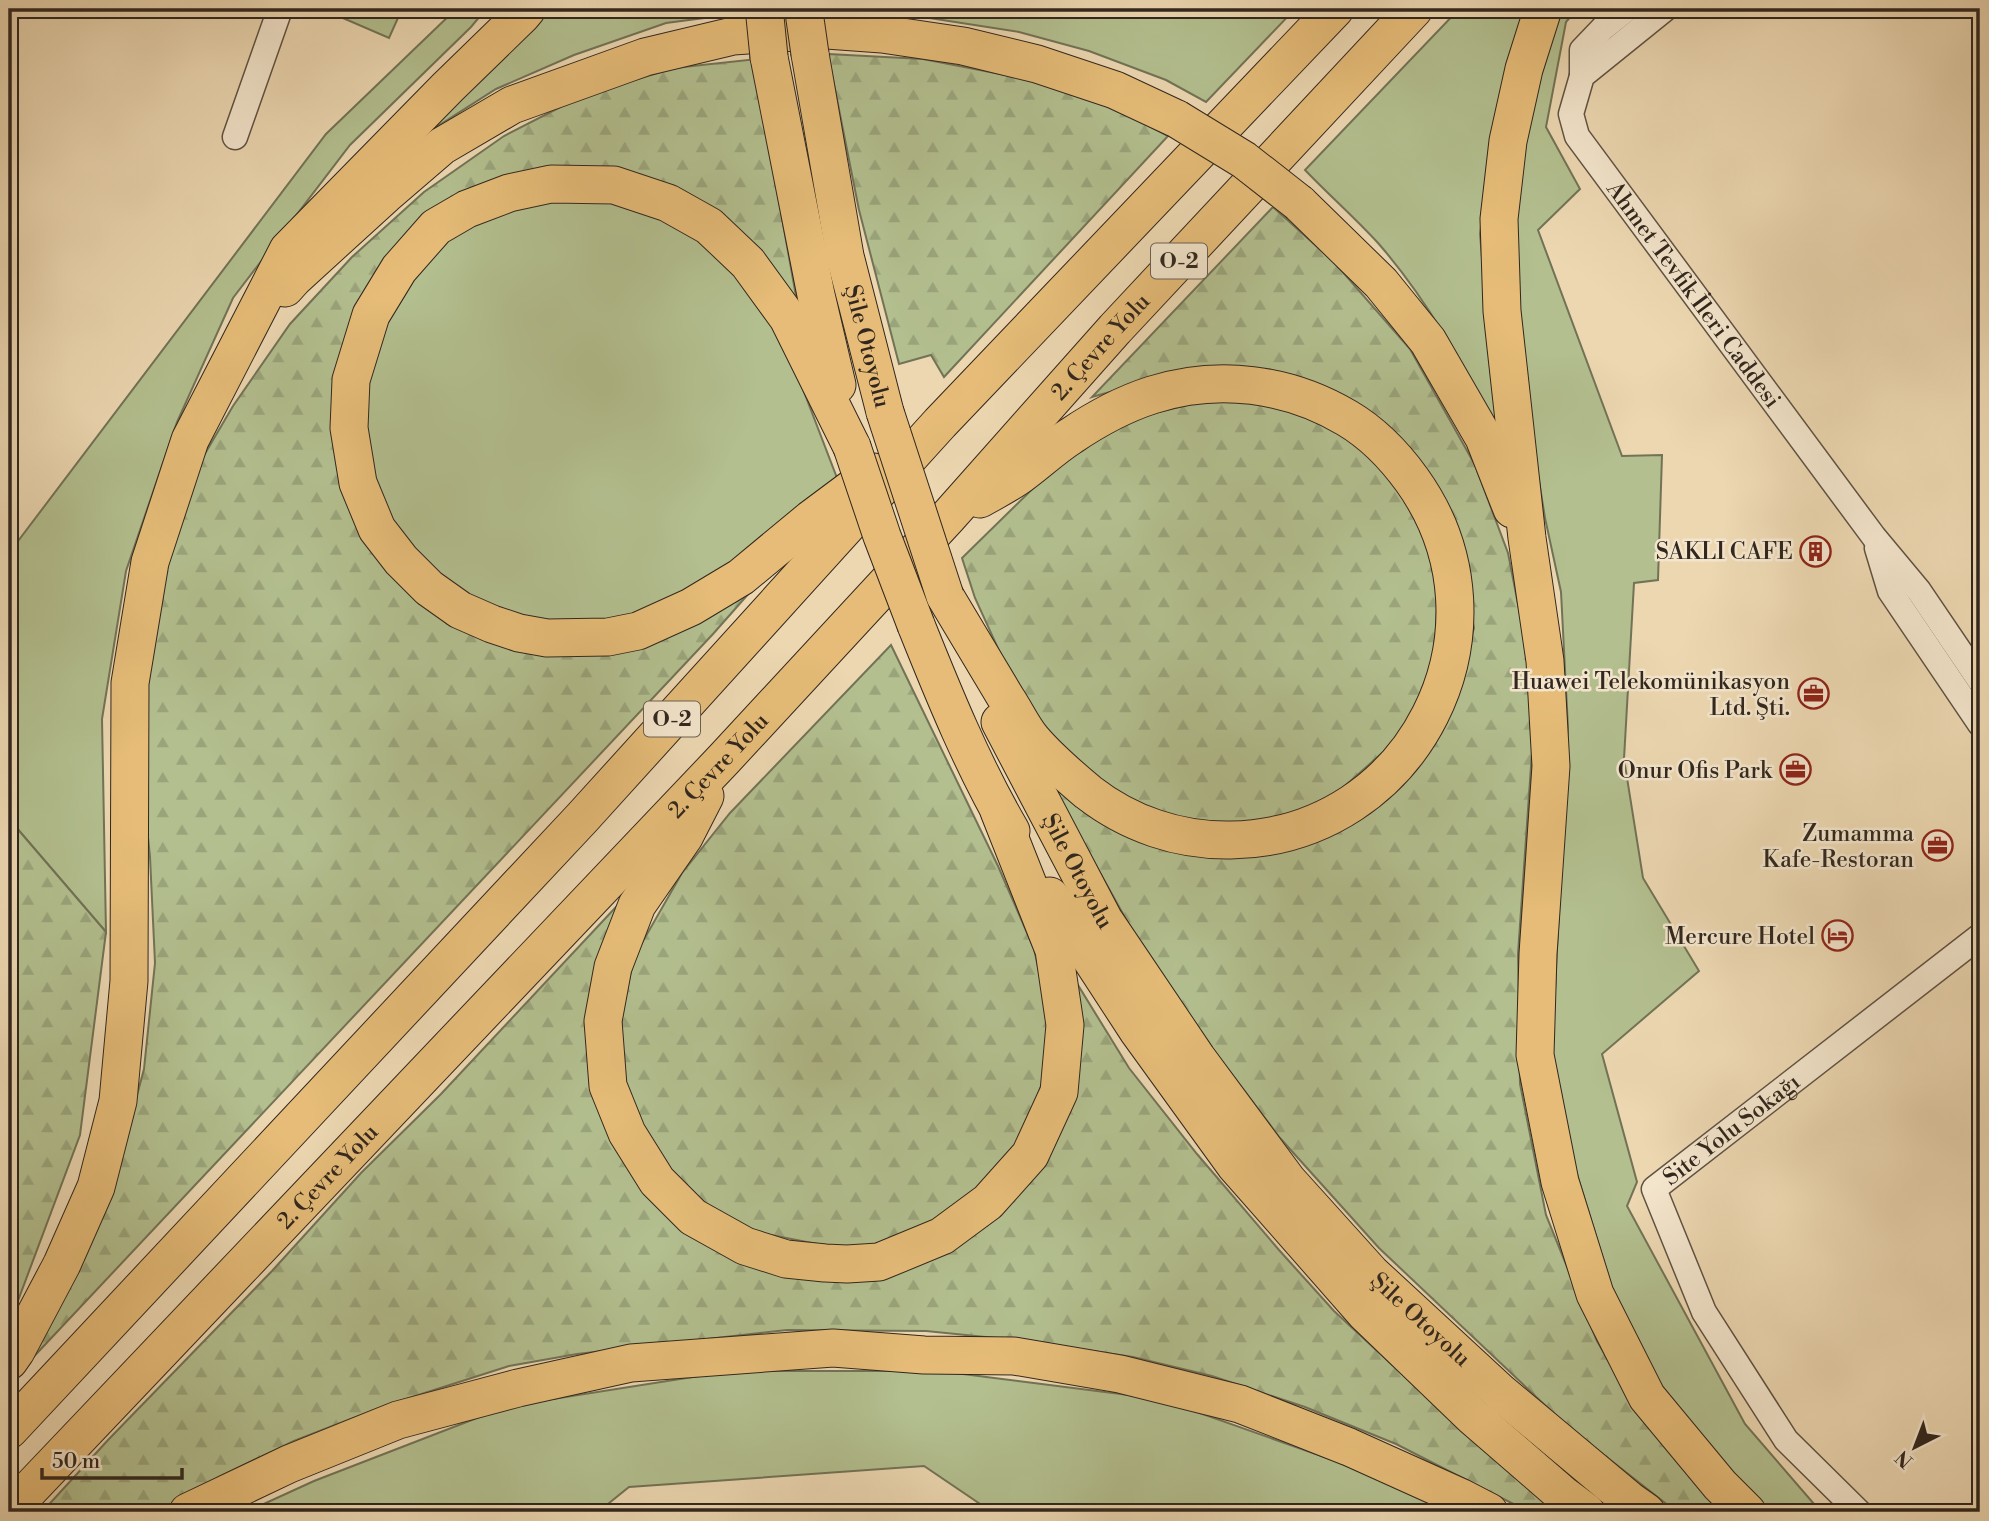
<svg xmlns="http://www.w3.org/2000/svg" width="1989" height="1521" viewBox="0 0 1989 1521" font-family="'Libre Bodoni',serif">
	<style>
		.grass { fill: #b3bf8f; stroke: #727356; stroke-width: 2 }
		.forest { fill: url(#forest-firs); stroke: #727356; stroke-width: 2 }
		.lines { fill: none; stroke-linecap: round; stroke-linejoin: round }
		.minor-casing { stroke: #605343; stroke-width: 27 }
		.highway-casing { stroke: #31271e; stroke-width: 39 }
		.minor { stroke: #f3e5cc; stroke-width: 24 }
		.highway { stroke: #e6bc78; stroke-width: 37 }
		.highway-bridge-casing { stroke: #31271e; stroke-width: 39; stroke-linecap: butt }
		.highway-bridge { stroke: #e6bc78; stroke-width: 37 }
		.labels { text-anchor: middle; stroke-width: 5; stroke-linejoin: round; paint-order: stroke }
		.shield { fill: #f3e5cc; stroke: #6b6052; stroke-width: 2 }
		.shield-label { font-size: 21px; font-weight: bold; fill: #31271e }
		.street-label { font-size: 23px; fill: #31271e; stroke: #f3e5cc }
		.poi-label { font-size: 23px; fill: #31271e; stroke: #f3e5cc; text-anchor: end }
	</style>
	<defs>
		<pattern id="forest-firs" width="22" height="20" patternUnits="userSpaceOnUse" patternTransform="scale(1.75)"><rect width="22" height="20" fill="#b3bf8f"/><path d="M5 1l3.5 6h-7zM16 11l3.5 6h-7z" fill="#9aa47b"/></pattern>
	</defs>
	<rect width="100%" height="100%" fill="#ecd7b1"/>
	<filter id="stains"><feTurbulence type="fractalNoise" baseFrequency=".00286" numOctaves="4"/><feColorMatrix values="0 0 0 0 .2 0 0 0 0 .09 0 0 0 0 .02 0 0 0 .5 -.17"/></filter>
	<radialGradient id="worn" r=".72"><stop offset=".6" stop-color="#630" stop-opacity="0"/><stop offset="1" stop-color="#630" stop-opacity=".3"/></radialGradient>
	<!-- grass -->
	<g class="grass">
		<path d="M322,9H402L389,38Z"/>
		<path d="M456,9H486L471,27L350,145L233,298L177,422L126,571L102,719L106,932L9,819V553L326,134Z"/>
		<path d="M548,9H742V13L666,23L574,55L496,89L430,131L485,70Z"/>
		<path d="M823,9H1295L1206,102L1166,80L1089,51L1019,32L910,15L824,12Z"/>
		<path d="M1459,9H1530L1492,140L1480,234L1492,380L1499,433C1464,367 1428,300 1378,243C1355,218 1329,195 1305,170Z"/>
		<path d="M1553,9H1577L1566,22L1546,127L1580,189L1538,230L1622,456L1662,455L1658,580L1634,583L1624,759L1643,878L1699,971L1602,1054L1637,1182L1627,1206L1745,1424L1821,1512H1762L1650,1371L1612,1288L1573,1161L1552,1051L1568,728L1561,592L1545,518L1514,326L1509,225Z"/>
		<path d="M546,196L610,199L681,226L736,271L786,345L837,478L758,544L662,609L572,627L474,606L395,535L365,473L359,408L390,305L441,245L486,217Z"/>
		<path d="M731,1371H939L1160,1399L1395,1482L1454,1512H992L924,1466L629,1487L598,1512H246L314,1481L508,1406Z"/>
	</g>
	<!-- forest -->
	<g class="forest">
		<path d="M828,54L923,59L1021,78L1095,97L1168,136L944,377L931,355L899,364L859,210Z"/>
		<path d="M757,59L769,145L799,313L729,222L515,175L376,281L356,511L526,648L751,591L713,634L25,1366L108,1204L144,1069L155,963L150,857L144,796L142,690L156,604L186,486L233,406L290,324L352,257L424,192L504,136L582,96L674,68Z"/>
		<path d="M1273,207L1334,262L1410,349L1475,465L1508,553L1525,640L1534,723L1518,954L1520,1084L1546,1215L1597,1341L1642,1419L1726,1512H1679L1669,1506L1567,1426L1379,1248L1280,1138L1157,975L1049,781L1285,845L1460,680L1474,628L1460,557L1387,432L1156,379L1092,397Z"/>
		<path d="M1207,400L1278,402L1337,425L1380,462L1410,502L1428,543L1438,582L1434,672L1407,731L1320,808L1211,830L1147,812L1083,773L1028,714L975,598L962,558L1062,460L1131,419Z"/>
		<path d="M891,645L998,866L1034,949L1049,1016L1044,1077L1024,1136L960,1213L886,1244L829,1252L828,1246L750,1231L694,1201L649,1149L623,1089L619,1021L635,955L682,873L730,813Z"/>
		<path d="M9,819L106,932L80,1135L16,1306L9,1315Z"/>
		<path d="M630,892L600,972L641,1186L816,1276L1031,1176L1073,977L1129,1068L1197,1154L1279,1250L1334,1311L1468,1435L1562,1512H1529L1396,1444L1305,1407L1212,1376L1133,1357L1025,1341L926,1331L787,1330L577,1354L509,1366L384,1406L294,1441L221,1476L157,1512H42L108,1440L272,1271L361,1173L441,1094Z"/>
	</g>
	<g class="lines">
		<defs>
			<g id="minor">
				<path id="s1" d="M1665,9L1582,76L1571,114L1577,136L1874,537L1919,591L1980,681"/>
				<path d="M1582,76V50L1603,28L1627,9"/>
				<path d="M235,137L280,9"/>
				<path d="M1877,548L1890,591L1980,724"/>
				<path id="s2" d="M1859,1512L1786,1440L1704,1312L1654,1189L1980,936"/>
			</g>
			<g id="highway">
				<path d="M1543,9L1524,69L1508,141L1499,219L1502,311L1527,538L1545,661L1551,766L1538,954L1535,1055L1560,1182L1595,1294L1647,1397L1720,1485L1747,1512"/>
				<path id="s3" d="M810,54L845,256L885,412"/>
				<path d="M769,57L816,295L837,385"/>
				<path d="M1299,203L1381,283L1428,341L1484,438L1512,509"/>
				<path d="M285,288L294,278L385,195L442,146L512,105L645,57L733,36L827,30L882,34L963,46L1037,64L1115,90L1177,119"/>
				<path d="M852,447L788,318L748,263L709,226L668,203L614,185L551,184L509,193L467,209L436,227L399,269L371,315L351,380L349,428L358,483L377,529L401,560L429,588L460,610L492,624L519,633L547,638L608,637L638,631L691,607L741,577L811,519L874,472"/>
				<path d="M945,596C965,630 986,664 1006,698C1015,711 1022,727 1032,739C1048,758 1069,776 1088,792C1129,824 1179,841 1231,840C1414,837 1519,629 1412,480C1394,455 1374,434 1347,418C1288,383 1218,374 1152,395C1124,404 1096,419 1071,436C1052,448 1035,465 1016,478C1004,486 992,492 980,499"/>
				<path d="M916,625C944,695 973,766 1011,831"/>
				<path id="s4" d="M1000,722L1104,920L1197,1058L1288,1181L1371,1273L1501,1393L1629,1500L1646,1512"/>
				<path d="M705,796L684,837L637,905L613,967L603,1021L608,1086L627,1133L657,1181L693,1217L745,1246L786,1259L825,1263L847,1264L879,1262L942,1236L988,1202L1030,1155L1059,1092L1065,1025L1054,950L999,811"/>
				<path d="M1050,896L1138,1031L1235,1165L1366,1314L1472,1416L1562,1494L1586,1512"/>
				<path d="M9,1361L16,1351L62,1264L96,1187L118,1101L129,981L130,683L150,562L190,440L288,250L448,87L522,15L527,9"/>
				<path d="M9,1430L582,818L940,423L1335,9"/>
				<path id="s5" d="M9,1511L724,759L948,517L1115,329L1414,9"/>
				<path d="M188,1512L289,1464L398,1420L518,1388L631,1363L833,1348L924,1355L1014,1356L1120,1374L1240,1404L1349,1447L1460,1497L1489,1512"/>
			</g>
		</defs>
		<!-- minor casing -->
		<use href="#minor" class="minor-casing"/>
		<!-- highway casing -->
		<use href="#highway" class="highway-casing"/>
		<!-- minor -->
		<use href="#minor" class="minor"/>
		<!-- highway -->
		<use href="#highway" class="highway"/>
		<defs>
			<g id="highway-bridge">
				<path d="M804,12L810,54"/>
				<path d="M765,17L769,57"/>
				<path d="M1177,119L1244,160L1299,203"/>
				<path d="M885,412L945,596"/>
				<path d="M852,447L882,536L916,625"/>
			</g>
		</defs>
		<!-- highway-bridge casing -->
		<use href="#highway-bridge" class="highway-bridge-casing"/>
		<!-- highway-bridge -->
		<use href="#highway-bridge" class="highway-bridge"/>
	</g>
	<!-- icons -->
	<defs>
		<symbol id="building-ring" viewBox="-11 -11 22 22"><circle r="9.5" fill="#f3e5cc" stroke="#8f2418" stroke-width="1.5"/><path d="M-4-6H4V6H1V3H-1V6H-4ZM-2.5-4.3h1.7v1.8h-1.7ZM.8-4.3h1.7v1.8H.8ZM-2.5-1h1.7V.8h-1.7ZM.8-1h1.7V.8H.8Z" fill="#8f2418"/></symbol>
		<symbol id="office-ring" viewBox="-11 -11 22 22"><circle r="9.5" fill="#f3e5cc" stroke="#8f2418" stroke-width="1.5"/><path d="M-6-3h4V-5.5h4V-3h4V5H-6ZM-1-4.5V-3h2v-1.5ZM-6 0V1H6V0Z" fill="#8f2418"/></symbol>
		<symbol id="hotel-ring" viewBox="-11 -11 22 22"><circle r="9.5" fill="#f3e5cc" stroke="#8f2418" stroke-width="1.5"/><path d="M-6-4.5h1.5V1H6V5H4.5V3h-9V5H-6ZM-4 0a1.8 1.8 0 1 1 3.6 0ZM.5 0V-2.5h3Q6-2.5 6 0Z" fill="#8f2418"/></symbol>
	</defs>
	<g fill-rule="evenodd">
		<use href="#building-ring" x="1798" y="534" width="35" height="35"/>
		<use href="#office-ring" x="1796" y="676" width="35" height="35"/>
		<use href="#office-ring" x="1778" y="752" width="35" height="35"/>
		<use href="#office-ring" x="1920" y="828" width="35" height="35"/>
		<use href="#hotel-ring" x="1820" y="918" width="35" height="35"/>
	</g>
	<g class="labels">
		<!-- shield labels -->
		<g class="shield">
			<rect x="1151" y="243.5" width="56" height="35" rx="5"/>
			<rect x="644" y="701.5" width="56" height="35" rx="5"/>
		</g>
		<g class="shield-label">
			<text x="1179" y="268">O-2</text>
			<text x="672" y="726">O-2</text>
		</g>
		<!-- street labels -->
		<g class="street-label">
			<text dy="8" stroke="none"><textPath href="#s1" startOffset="366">Ahmet Tevfik İleri Caddesi</textPath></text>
			<text dy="8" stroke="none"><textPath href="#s3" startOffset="298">Şile Otoyolu</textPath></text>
			<text dy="8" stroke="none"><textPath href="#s5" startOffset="1596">2. Çevre Yolu</textPath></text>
			<text dy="8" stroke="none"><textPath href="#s5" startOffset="1029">2. Çevre Yolu</textPath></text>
			<text dy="8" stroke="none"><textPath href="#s4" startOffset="168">Şile Otoyolu</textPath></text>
			<text dy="8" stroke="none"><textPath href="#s2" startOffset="485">Site Yolu Sokağı</textPath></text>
			<text dy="8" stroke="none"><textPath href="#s5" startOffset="462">2. Çevre Yolu</textPath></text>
			<text dy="8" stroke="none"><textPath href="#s4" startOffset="735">Şile Otoyolu</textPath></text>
		</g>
		<!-- poi labels -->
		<g class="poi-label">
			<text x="1793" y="559">SAKLI CAFE</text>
			<text x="1790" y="689">Huawei Telekomünikasyon<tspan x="1790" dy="26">Ltd. Şti.</tspan></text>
			<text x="1772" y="778">Onur Ofis Park</text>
			<text x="1914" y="841">Zumamma<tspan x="1914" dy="26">Kafe-Restoran</tspan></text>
			<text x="1815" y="944">Mercure Hotel</text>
		</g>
	</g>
	<!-- margin -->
	<rect width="1989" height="1521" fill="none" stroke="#ecd7b1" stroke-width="35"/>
	<rect x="10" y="10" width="1968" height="1500" fill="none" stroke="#31271e" stroke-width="3.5"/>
	<rect x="18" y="18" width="1954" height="1486" fill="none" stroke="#31271e" stroke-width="2"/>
	<!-- north arrow -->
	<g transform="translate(1915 1447) rotate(222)" stroke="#f3e5cc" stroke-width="5" paint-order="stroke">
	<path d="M0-5L12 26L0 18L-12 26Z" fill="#31271e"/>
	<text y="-10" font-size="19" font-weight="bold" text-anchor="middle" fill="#31271e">N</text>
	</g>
	<!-- scale -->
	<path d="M42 1468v10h140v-10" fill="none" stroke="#31271e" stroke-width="3.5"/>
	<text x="52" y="1468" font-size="21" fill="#31271e" stroke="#f3e5cc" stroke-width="5" paint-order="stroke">50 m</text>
	<rect width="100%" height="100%" filter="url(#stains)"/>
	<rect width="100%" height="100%" fill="url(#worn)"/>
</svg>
